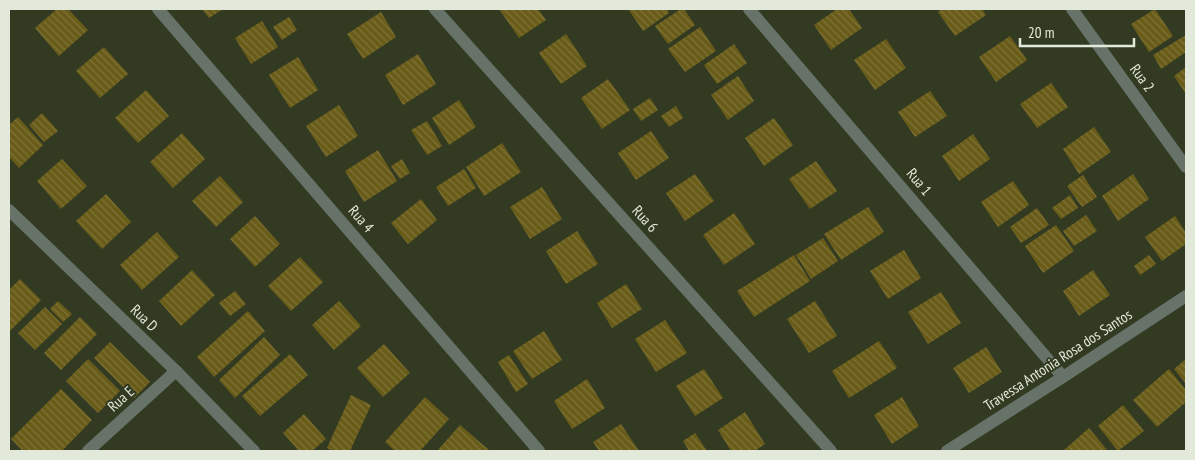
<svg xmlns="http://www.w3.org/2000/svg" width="1195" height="460" viewBox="0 0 1195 460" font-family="'PT Sans Narrow',sans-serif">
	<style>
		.building { fill: url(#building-back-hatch) }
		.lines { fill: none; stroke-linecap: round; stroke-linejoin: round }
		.minor { stroke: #677269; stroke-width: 12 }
		.labels { text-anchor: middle; stroke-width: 4; stroke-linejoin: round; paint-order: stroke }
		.street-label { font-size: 15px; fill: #e3e9da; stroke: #323b22 }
	</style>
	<defs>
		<pattern id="building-back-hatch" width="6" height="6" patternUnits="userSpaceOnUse" patternTransform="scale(1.25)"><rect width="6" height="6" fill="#695b18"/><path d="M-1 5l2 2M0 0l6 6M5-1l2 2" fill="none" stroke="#7e7339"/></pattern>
	</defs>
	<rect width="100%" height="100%" fill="#323b22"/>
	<!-- building -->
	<g class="building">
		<path d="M57,9H68L88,30L59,56L35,28Z"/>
		<path d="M202,9H223L209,18Z"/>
		<path d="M499,9H538L546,20L519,38Z"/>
		<path d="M628,9H667L669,13L643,31Z"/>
		<path d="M681,9H684L695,25L668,44L655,26Z"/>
		<path d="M837,9H849L862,28L831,50L814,25Z"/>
		<path d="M942,9H982L986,15L955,36L938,12Z"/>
		<path d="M1155,9L1173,36L1149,52L1131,24Z"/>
		<path d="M381,12L396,37L363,59L347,34Z"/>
		<path d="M289,17L297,30L282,40L273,27Z"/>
		<path d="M262,21L278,47L251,64L235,38Z"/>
		<path d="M700,27L716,51L685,72L668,49Z"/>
		<path d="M566,34L587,66L561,84L539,53Z"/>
		<path d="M1186,35V52L1161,69L1153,55Z"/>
		<path d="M1010,36L1027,60L996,82L979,57Z"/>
		<path d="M886,39L906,68L875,90L854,60Z"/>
		<path d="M734,44L747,63L717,84L704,65Z"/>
		<path d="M104,47L128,74L100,98L76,71Z"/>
		<path d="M418,54L436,84L403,105L385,75Z"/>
		<path d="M298,57L318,90L290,108L269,75Z"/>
		<path d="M1186,67V94L1174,76Z"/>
		<path d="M738,76L754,101L728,120L711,95Z"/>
		<path d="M608,79L630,110L602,129L581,98Z"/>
		<path d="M1051,83L1068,107L1037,128L1020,104Z"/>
		<path d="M146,90L169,116L138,143L115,118Z"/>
		<path d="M930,91L947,116L915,137L898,112Z"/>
		<path d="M650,98L658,110L641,121L633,109Z"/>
		<path d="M459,100L476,127L449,145L432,118Z"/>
		<path d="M339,105L358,136L326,157L306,126Z"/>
		<path d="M676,106L683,118L669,127L661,116Z"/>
		<path d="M42,113L58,131L44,142L29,125Z"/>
		<path d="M18,117L43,145L19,168L9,157V125Z"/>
		<path d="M774,118L793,145L764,166L745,138Z"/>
		<path d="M427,121L442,146L427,155L411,130Z"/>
		<path d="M1094,127L1111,152L1079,174L1063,149Z"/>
		<path d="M651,131L669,158L636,180L618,153Z"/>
		<path d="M182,133L205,159L173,188L150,162Z"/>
		<path d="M973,134L990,159L959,181L942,156Z"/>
		<path d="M502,143L521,172L484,196L466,167Z"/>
		<path d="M378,150L397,181L364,202L345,171Z"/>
		<path d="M62,159L87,186L61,209L37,181Z"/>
		<path d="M402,159L410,173L400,179L391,166Z"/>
		<path d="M816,161L837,191L810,209L789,179Z"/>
		<path d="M464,169L476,188L448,206L436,187Z"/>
		<path d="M695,174L714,201L685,221L666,193Z"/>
		<path d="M1133,174L1149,199L1118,221L1102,196Z"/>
		<path d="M1083,175L1097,197L1082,207L1067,186Z"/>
		<path d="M220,176L243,202L216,227L192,201Z"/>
		<path d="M1013,181L1029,205L998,227L981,202Z"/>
		<path d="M542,187L562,219L530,239L510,207Z"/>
		<path d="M106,194L131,222L102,249L76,221Z"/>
		<path d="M1070,195L1078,208L1061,219L1052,208Z"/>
		<path d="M421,199L437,220L408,244L391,223Z"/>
		<path d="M868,207L884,232L841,260L824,234Z"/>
		<path d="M1037,208L1049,225L1021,243L1010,227Z"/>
		<path d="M734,213L755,244L724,265L703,235Z"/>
		<path d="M1086,215L1097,231L1074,246L1063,231Z"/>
		<path d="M255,216L280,244L255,267L230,239Z"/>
		<path d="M1175,216L1186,233V244L1162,261L1145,237Z"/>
		<path d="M1056,225L1074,251L1043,273L1025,246Z"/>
		<path d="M577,231L598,264L566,284L546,251Z"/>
		<path d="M157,232L179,257L142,290L120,265Z"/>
		<path d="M823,238L838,261L811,279L796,255Z"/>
		<path d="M904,250L921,278L888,299L870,271Z"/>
		<path d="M794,255L810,281L754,317L737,291Z"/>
		<path d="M1149,255L1156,264L1140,275L1134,266Z"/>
		<path d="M300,257L323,282L291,311L268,286Z"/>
		<path d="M192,270L215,295L181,326L159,301Z"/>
		<path d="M1093,270L1110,295L1079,316L1063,291Z"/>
		<path d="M20,279L41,300L9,332V290Z"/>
		<path d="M626,284L642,309L612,328L597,303Z"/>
		<path d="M235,291L246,304L230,316L219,303Z"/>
		<path d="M941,292L961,323L928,344L908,312Z"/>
		<path d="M58,301L72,314L63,322L50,309Z"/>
		<path d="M339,301L361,326L334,350L312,325Z"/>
		<path d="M815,301L837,336L809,353L787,319Z"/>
		<path d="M45,307L62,324L35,350L18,333Z"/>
		<path d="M248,311L265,331L214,377L197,357Z"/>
		<path d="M80,317L97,334L61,370L44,353Z"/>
		<path d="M665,320L687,353L656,372L635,339Z"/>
		<path d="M544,331L562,360L532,379L513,351Z"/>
		<path d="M264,337L280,355L235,398L219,380Z"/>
		<path d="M879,341L897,368L849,398L832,371Z"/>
		<path d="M110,342L150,382L134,398L94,358Z"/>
		<path d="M384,344L410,373L383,397L357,368Z"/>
		<path d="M986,347L1002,372L969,393L953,368Z"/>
		<path d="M290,354L308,375L260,416L242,396Z"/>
		<path d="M509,355L528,384L516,392L498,362Z"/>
		<path d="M88,359L120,391L98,413L66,381Z"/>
		<path d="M1186,359V384L1174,369Z"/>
		<path d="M704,369L723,398L695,416L676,386Z"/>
		<path d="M1169,369L1186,390V402L1157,427L1133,400Z"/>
		<path d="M587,379L605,408L572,429L554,401Z"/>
		<path d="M61,389L92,420L62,451H23L11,439Z"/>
		<path d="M351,395L371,405L350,451H333L327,448Z"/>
		<path d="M425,397L449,419L420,451H395L385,442Z"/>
		<path d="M902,397L919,426L892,444L874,415Z"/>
		<path d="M1123,405L1144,431L1118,451L1098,426Z"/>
		<path d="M745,412L765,444L755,451H731L718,430Z"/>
		<path d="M304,414L326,439L312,451H299L283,433Z"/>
		<path d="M621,424L639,451H599L593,442Z"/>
		<path d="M460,425L489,450L488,451H437Z"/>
		<path d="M1089,428L1108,451H1063Z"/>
		<path d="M695,433L707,451H689L683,441Z"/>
	</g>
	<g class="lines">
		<!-- minor -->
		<g class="minor">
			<path d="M158,9L539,451"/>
			<path d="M435,9L831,451"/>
			<path d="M749,9L1063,377"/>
			<path d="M1072,9L1186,167"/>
			<path d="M9,210L176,371L254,451"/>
			<path d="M88,451L176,371"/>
			<path d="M947,451L1063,377L1186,296"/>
		</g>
	</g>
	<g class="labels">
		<!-- street labels -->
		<g class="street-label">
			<text transform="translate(1142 78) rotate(54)" y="5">Rua 2</text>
			<text transform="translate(919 182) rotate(50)" y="5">Rua 1</text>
			<text transform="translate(361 219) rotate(49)" y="5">Rua 4</text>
			<text transform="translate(645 219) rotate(48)" y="5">Rua 6</text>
			<text transform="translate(144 318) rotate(44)" y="5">Rua D</text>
			<text transform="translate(1058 360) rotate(-33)" y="5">Travessa Antonia Rosa dos Santos</text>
			<text transform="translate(121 399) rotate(-42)" y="5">Rua E</text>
		</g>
	</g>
	<!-- border -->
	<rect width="1195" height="460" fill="none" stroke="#e3e9da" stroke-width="20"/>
	<!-- scale -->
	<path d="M1020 38v8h114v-8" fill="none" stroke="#e3e9da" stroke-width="2.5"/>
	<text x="1028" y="38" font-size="15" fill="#e3e9da" stroke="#323b22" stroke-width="4" paint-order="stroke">20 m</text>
</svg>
